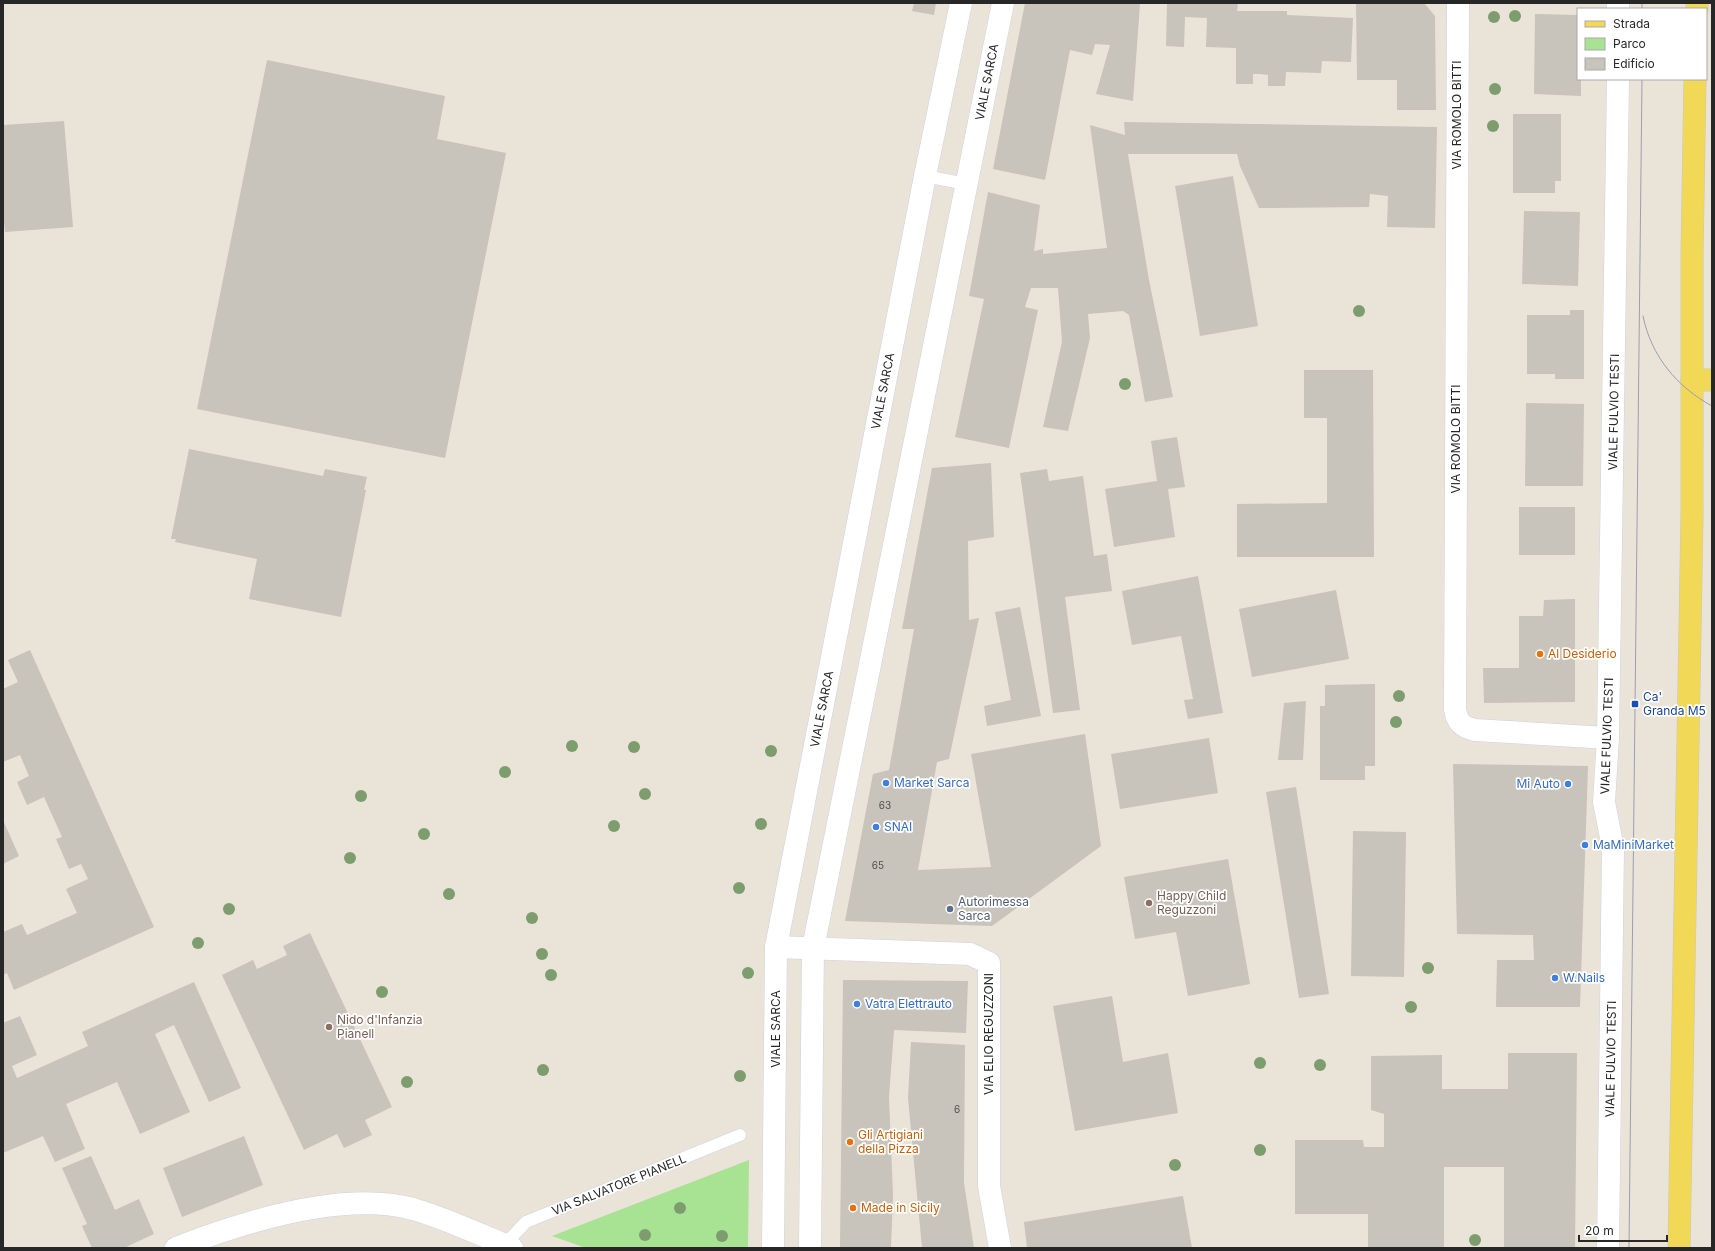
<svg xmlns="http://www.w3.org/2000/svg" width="1715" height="1251" viewBox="0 0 1715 1251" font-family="Inter,sans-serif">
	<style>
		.green { fill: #a8e293 }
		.building { fill: #c8c3bb }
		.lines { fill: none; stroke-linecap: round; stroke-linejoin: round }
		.service-casing { stroke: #ced0e1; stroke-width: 13 }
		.minor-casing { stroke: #ced0e1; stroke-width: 23 }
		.tertiary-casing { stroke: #ced0e1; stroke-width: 23 }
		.primary-casing { stroke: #c7c7c7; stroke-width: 23 }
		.service { stroke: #fff; stroke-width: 12 }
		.minor { stroke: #fff; stroke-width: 22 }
		.tertiary { stroke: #fff; stroke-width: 22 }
		.primary { stroke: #f1d857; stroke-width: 22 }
		.tram { stroke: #9b9db2; stroke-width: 1 }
		.tree { fill: #7d9d6e }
		.food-dot { fill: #e8710a; stroke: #fff; stroke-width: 1.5 }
		.transit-dot { fill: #1a4fb4; stroke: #fff; stroke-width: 1.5 }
		.shop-dot { fill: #3f7fe0; stroke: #fff; stroke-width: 1.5 }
		.education-dot { fill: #8d6e63; stroke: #fff; stroke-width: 1.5 }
		.service-dot { fill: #5c6f8a; stroke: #fff; stroke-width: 1.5 }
		.labels { text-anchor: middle; stroke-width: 3.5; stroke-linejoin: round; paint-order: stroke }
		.number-label { font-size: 10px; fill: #4f4e4c }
		.street-label { font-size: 12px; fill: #272727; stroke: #fff }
		.food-label { font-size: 12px; fill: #c56008; stroke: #fff; text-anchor: start }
		.transit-label { font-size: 12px; fill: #164399; stroke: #fff; text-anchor: start }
		.shop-label { font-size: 12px; fill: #366cbe; stroke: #fff; text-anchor: start }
		.education-label { font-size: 12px; fill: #785e54; stroke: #fff; text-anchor: start }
		.service-label { font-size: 12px; fill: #4e5e75; stroke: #fff; text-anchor: start }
	</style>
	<rect width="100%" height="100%" fill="#eae4d8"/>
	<!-- green -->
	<path class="green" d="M749,1160L748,1248H586L552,1236Z"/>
	<!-- building -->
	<g class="building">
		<path d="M914,3H936L934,15L912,11Z"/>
		<path d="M1025,3L1140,4L1133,101L1096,94L1110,45L1095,44L1092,55L1070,50L1045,180L993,169Z"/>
		<path d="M1167,3H1238L1237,11H1287V15L1353,18L1351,62L1322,61L1321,73L1286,72L1285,86H1268V75L1260,74H1253V84H1236V48L1206,47L1207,18L1185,17L1184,47L1166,46Z"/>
		<path d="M1356,3H1424L1435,16L1436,110H1397V80H1357Z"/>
		<path d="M1535,14L1578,15V79H1581V96L1534,94Z"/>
		<path d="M267,60L445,96L437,139L506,153L445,458L197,409Z"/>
		<path d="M1513,114H1561V181H1555V193H1513Z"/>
		<path d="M64,121L73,227L5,232L3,211V125Z"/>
		<path d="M1124,122L1437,127L1435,228L1387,227L1388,196L1370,194L1369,207L1259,208L1240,166L1237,154H1128L1149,280L1173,397L1145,402L1129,315L1123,311L1088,314L1090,338L1068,431L1043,427L1062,342L1058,288H1031L1025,307L1038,310L1009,448L955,437L984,299L969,296L988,192L1040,205L1034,251L1043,249V254L1107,248L1090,125L1125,135Z"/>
		<path d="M1233,176L1258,326L1200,336L1175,186Z"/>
		<path d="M1524,211L1580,212L1578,286L1522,284Z"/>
		<path d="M1570,310H1584V379H1555V374H1527V315H1570Z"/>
		<path d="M1304,370H1373L1374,557H1237V504L1327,503V418H1304Z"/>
		<path d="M1526,403L1584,404L1583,486H1525Z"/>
		<path d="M1177,437L1185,487L1168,489L1175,537L1114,547L1105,489L1157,481L1151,441Z"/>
		<path d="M189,449L323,476L325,469L367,477L364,490H366L341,617L249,599L257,559L175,542L176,539H171Z"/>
		<path d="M991,463L994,537L968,541L969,620L979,618L949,759L937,762L918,870L991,867L971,754L1085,734L1101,846L992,926L845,921L873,774L889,770L914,629H902L932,468Z"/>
		<path d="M1047,469L1049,481L1083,476L1094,556L1107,554L1112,591L1065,597L1080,710L1053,713L1020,473Z"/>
		<rect x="1519" y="507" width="56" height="48"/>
		<path d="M1198,576L1223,713L1188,719L1184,700L1193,699L1181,636L1132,645L1122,591Z"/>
		<path d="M1336,590L1349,659L1252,677L1239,609Z"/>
		<path d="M1575,599V702L1484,703L1483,668H1519V616H1543L1544,600Z"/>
		<path d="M1020,607L1041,716L987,726L984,706L1011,700L995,612Z"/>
		<path d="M30,650L154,927L14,990L7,973L3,975V932L22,924L27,935L77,913L66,889L88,879L81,864L69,869L56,839L62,837L44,797L27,805L17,782L29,776L20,755L3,762V689L18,682L8,660Z"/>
		<path d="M1375,684V766H1365V780H1320V706H1325V685Z"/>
		<path d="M1306,701L1303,760H1278L1284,703Z"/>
		<path d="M1209,738L1218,793L1120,809L1111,754Z"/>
		<path d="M1453,764L1588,766L1580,1007H1496L1497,960H1534L1533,935L1457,934Z"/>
		<path d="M1296,787L1329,994L1299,998L1266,792Z"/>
		<path d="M3,820L19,856L3,864Z"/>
		<path d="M1353,831L1406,832L1404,977L1351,976Z"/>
		<path d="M1228,859L1250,984L1188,996L1176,932L1135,939L1124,877Z"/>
		<path d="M310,933L392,1107L365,1120L372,1135L344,1148L337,1134L304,1150L222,975L253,960L257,969L287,955L283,946Z"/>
		<path d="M843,980L968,981L966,1033L894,1030L889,1097L893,1195L891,1248H840Z"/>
		<path d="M194,982L241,1088L209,1102L174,1025L155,1034L190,1112L140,1134L117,1082L66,1104L85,1149L55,1162L43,1136L3,1153V1023L20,1016L37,1055L12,1066L17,1078L88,1046L82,1032Z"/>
		<path d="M1112,996L1123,1062L1168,1053L1178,1113L1075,1131L1053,1006Z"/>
		<path d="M911,1042L965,1045L964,1183L974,1248H922L908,1098Z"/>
		<path d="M1508,1053H1577L1575,1248H1504V1167H1444V1248H1368V1214H1295V1140H1363L1364,1147H1384V1114L1371,1110V1056L1442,1055V1089H1508Z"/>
		<path d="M244,1136L263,1185L182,1217L163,1168Z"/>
		<path d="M91,1156L115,1210L139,1199L154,1234L124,1248H92L82,1226L87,1224L62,1168Z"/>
		<path d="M1183,1196L1192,1248H1027L1024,1222Z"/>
	</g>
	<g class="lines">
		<defs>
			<g id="service">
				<path d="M925,176L966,184"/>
				<path d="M504,1245L526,1222L740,1135"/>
			</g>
			<g id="minor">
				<path d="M1458,3L1455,709C1457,722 1462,727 1475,730L1608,738"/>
				<path d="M1618,9V3"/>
				<path d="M776,947L970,954L989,963V1186L1000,1248"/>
				<path d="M176,1248C243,1222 342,1190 413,1209C447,1219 479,1234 512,1248"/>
				<path d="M1608,1248L1613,848L1604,802L1608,738L1618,79"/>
			</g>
			<g id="tertiary">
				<path d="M773,1248L776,947L925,176L961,3"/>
				<path d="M810,1248L813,948L1003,3"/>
			</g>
			<g id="primary">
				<path d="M1697,9V3"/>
				<path d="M1692,380H1712"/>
				<path d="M1679,1248L1692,516V255L1695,79"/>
			</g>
		</defs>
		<!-- service casing -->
		<use href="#service" class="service-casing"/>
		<!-- minor casing -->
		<use href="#minor" class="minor-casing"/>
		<!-- tertiary casing -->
		<use href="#tertiary" class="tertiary-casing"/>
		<!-- primary casing -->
		<use href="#primary" class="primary-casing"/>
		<!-- service -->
		<use href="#service" class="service"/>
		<!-- minor -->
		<use href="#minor" class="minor"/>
		<!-- tertiary -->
		<use href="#tertiary" class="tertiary"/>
		<!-- primary -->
		<use href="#primary" class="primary"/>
		<!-- tram -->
		<g class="tram">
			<path d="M1642,9V3"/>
			<path d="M1643,316C1651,356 1677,387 1712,406"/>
			<path d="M1629,1248L1642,79"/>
		</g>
	</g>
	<!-- trees -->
	<g class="tree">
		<circle cx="1515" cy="16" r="6"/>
		<circle cx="1494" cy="17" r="6"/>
		<circle cx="1495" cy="89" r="6"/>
		<circle cx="1493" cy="126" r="6"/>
		<circle cx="1359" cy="311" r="6"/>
		<circle cx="1125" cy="384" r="6"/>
		<circle cx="1399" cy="696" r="6"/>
		<circle cx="1396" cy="722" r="6"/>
		<circle cx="572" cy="746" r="6"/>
		<circle cx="634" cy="747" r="6"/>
		<circle cx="771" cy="751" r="6"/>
		<circle cx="505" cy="772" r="6"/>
		<circle cx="645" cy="794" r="6"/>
		<circle cx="361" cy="796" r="6"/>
		<circle cx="761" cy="824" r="6"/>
		<circle cx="614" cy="826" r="6"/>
		<circle cx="424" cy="834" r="6"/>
		<circle cx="350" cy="858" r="6"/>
		<circle cx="739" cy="888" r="6"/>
		<circle cx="449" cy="894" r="6"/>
		<circle cx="229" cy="909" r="6"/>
		<circle cx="532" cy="918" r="6"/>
		<circle cx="198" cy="943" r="6"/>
		<circle cx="542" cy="954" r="6"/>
		<circle cx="1428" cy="968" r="6"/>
		<circle cx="748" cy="973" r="6"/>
		<circle cx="551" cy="975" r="6"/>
		<circle cx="382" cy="992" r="6"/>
		<circle cx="1411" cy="1007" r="6"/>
		<circle cx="1260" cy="1063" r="6"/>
		<circle cx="1320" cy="1065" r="6"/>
		<circle cx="543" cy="1070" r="6"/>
		<circle cx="740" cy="1076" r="6"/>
		<circle cx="407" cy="1082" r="6"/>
		<circle cx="1260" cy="1150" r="6"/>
		<circle cx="1175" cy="1165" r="6"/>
		<circle cx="680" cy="1208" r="6"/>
		<circle cx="645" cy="1235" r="6"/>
		<circle cx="722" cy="1236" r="6"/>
		<circle cx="1475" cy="1240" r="6"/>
	</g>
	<!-- markers -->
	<g class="food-dot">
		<circle cx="1540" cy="654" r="4"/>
		<circle cx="850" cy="1142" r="4"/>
		<circle cx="853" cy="1208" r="4"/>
	</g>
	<rect class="transit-dot" x="1631" y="700" width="8" height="8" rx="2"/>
	<g class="shop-dot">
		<circle cx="886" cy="783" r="4"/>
		<circle cx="1568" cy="784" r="4"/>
		<circle cx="876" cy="827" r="4"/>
		<circle cx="1585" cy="845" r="4"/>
		<circle cx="1555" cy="978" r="4"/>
		<circle cx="857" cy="1004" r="4"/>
	</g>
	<g class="education-dot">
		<circle cx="1149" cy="903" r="4"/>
		<circle cx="329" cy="1027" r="4"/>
	</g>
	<circle class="service-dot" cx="950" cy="909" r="4"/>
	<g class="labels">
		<!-- number labels -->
		<g class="number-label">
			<text x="885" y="809">63</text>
			<text x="878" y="869">65</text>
			<text x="957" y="1113">6</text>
		</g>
		<!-- street labels -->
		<g class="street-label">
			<text transform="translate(987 82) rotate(-79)" y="4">VIALE SARCA</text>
			<text transform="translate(1457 115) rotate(-90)" y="4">VIA ROMOLO BITTI</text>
			<text transform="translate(883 391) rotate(-79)" y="4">VIALE SARCA</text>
			<text transform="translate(1614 412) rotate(-89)" y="4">VIALE FULVIO TESTI</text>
			<text transform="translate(1456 439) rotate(-90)" y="4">VIA ROMOLO BITTI</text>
			<text transform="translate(822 709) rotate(-79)" y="4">VIALE SARCA</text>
			<text transform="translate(1607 736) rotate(-88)" y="4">VIALE FULVIO TESTI</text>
			<text transform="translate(776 1029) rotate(-90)" y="4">VIALE SARCA</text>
			<text transform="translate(989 1034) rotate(-90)" y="4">VIA ELIO REGUZZONI</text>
			<text transform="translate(1611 1059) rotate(-89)" y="4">VIALE FULVIO TESTI</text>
			<text transform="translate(619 1185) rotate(-22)" y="4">VIA SALVATORE PIANELL</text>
		</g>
		<!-- food labels -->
		<g class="food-label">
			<text x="1548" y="658">Al Desiderio</text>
			<text x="858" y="1139">Gli Artigiani<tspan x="858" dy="14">della Pizza</tspan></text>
			<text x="861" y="1212">Made in Sicily</text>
		</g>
		<!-- transit labels -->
		<g class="transit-label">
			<text x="1643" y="701">Ca'<tspan x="1643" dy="14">Granda M5</tspan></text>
		</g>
		<!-- shop labels -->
		<g class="shop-label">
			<text x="894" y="787">Market Sarca</text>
			<text x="1560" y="788" text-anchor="end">Mi Auto</text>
			<text x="884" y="831">SNAI</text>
			<text x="1593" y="849">MaMiniMarket</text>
			<text x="1563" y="982">W.Nails</text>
			<text x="865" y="1008">Vatra Elettrauto</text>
		</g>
		<!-- education labels -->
		<g class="education-label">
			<text x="1157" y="900">Happy Child<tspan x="1157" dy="14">Reguzzoni</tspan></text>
			<text x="337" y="1024">Nido d'Infanzia<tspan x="337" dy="14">Pianell</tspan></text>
		</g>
		<!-- service labels -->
		<g class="service-label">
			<text x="958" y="906">Autorimessa<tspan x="958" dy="14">Sarca</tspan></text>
		</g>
	</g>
	<!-- border -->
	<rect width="1715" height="1251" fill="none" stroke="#272727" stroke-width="8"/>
	<!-- legend -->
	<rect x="1577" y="8" width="130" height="72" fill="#ffffff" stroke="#a9a9a9"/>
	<rect x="1585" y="21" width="20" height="6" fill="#f1d857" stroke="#a9a9a9"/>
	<text x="1613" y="28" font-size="12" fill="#272727">Strada</text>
	<rect x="1585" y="38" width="20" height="12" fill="#a8e293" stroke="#a9a9a9"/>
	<text x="1613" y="48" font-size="12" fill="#272727">Parco</text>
	<rect x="1585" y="58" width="20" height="12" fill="#c8c3bb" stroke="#a9a9a9"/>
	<text x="1613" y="68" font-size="12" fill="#272727">Edificio</text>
	<!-- scale -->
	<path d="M1579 1235v6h88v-6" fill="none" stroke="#272727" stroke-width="2"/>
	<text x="1585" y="1235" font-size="12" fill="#272727" stroke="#ffffff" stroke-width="3" paint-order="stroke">20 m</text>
</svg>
